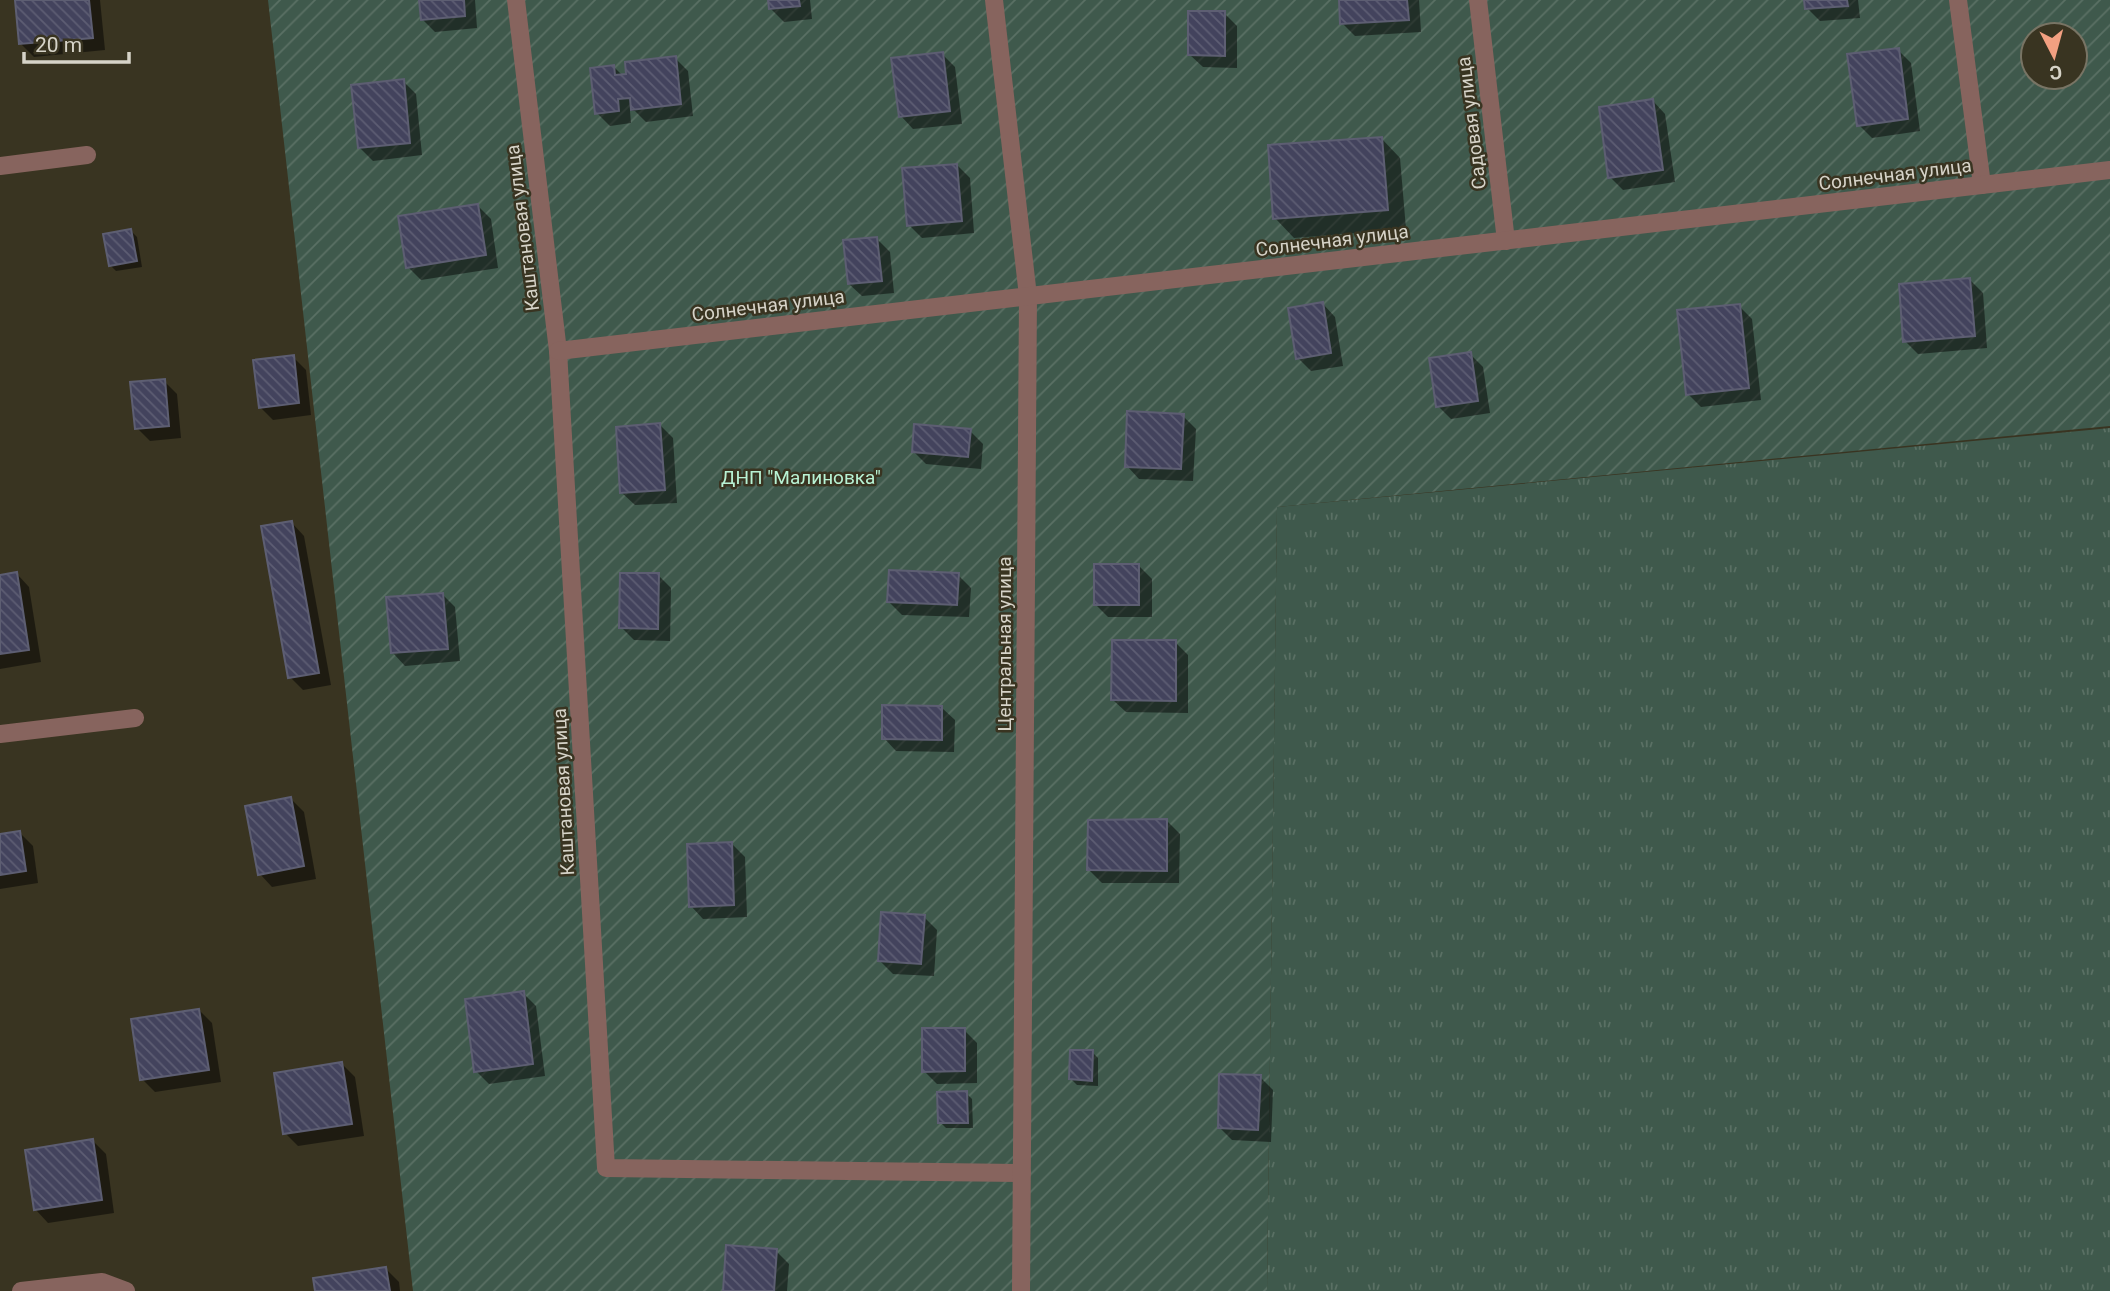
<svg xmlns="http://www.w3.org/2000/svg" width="2110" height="1291" viewBox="0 0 2110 1291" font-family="Roboto,sans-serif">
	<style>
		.grass { fill: url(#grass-tufts) }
		.garden { fill: url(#garden-furrows); fill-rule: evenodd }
		.shadow { fill: #0007 }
		.building { fill: url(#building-back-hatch); stroke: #5d5e72; stroke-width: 2 }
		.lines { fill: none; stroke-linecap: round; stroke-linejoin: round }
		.minor { stroke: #87645e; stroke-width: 18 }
		.labels { text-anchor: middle; stroke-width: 5; stroke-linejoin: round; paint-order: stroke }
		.street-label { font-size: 19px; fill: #d6d3c8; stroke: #393421 }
		.park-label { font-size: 19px; fill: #b8f2d4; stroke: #393421 }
	</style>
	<defs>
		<pattern id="grass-tufts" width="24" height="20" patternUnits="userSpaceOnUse" patternTransform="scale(1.75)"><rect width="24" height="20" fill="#3f594c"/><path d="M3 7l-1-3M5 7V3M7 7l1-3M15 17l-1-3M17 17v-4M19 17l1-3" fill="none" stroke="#5a7064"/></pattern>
		<pattern id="garden-furrows" width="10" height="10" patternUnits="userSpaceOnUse" patternTransform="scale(1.75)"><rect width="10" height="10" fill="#3f594c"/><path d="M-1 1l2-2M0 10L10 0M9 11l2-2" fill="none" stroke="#5a7064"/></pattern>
		<pattern id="building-back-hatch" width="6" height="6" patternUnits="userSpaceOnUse" patternTransform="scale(1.75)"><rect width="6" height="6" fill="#43435d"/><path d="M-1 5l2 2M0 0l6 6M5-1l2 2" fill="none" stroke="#5d5d73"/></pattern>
	</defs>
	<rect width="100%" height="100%" fill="#393421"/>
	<!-- grass -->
	<path class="grass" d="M2110,428V1291H1267L1277,507Z"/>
	<!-- garden -->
	<path class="garden" d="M268,0H2110V426L1277,507L1267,1291H413ZM2033,35H2075V77H2033Z"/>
	<!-- shadow -->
	<g class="shadow">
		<path d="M17,0H100L105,50L34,57L21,44Z"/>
		<path d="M421,0H475L477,28L435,32L422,19Z"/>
		<path d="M770,0H810L812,19L784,22L771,9Z"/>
		<path d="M1341,0H1419L1421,32L1355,36L1342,23Z"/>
		<path d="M1806,0H1858L1860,18L1820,21L1807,8Z"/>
		<path d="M1224,13L1237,26V68L1203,67L1190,55Z"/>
		<path d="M1898,50L1911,63L1920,131L1872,138L1859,125Z"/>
		<path d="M942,54L955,67L962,124L913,129L901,116Z"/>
		<path d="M675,58L688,71L693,116L646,122L635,111H630L631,123L610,126L597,113L614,67L623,76Z"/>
		<path d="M403,81L416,94L422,155L373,161L360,148Z"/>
		<path d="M1653,101L1665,114L1675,182L1623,190L1610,177Z"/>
		<path d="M1381,138L1400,158L1406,229L1294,238L1275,218Z"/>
		<path d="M957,165L970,178L974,233L922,238L909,225Z"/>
		<path d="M478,206L491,219L498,268L421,280L408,267Z"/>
		<path d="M131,231L137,237L142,267L116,271L110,265Z"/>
		<path d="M877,239L890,252L894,293L862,296L849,284Z"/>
		<path d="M1970,280L1983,293L1987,348L1918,354L1905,341Z"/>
		<path d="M1323,304L1335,317L1343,366L1311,371L1298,358Z"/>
		<path d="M1739,306L1752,319L1761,400L1701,407L1688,394Z"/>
		<path d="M1470,354L1483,367L1490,413L1451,419L1438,406Z"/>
		<path d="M293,357L306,370L311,415L273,420L260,407Z"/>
		<path d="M164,381L177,394L181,438L150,441L137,428Z"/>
		<path d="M1183,416L1196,429L1193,481L1139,479L1127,466Z"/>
		<path d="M660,425L673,438L677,503L635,505L622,493Z"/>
		<path d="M970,431L983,444L981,469L926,464L913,451Z"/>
		<path d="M292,523L304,536L331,685L303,690L290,677Z"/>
		<path d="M1139,566L1152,579V617H1108L1095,604Z"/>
		<path d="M17,574L29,587L41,662L0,669V577Z"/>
		<path d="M658,575L671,588L670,641L634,640L621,627Z"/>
		<path d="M958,575L971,588L969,617L902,615L889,602Z"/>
		<path d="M442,594L455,607L460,661L405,666L393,653Z"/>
		<path d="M1175,642L1188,655V713L1126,712L1113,700Z"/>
		<path d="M942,708L955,720L954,752L896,751L884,738Z"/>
		<path d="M291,799L304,812L316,879L272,887L260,874Z"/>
		<path d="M1167,821L1180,834L1179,883H1102L1089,870Z"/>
		<path d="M20,833L33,846L38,883L0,889V836Z"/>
		<path d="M732,844L745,857L747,917L703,919L691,906Z"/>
		<path d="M924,917L937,930L934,976L893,974L880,961Z"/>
		<path d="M523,993L536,1006L545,1076L489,1084L476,1071Z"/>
		<path d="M199,1010L212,1023L221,1082L155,1092L142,1079Z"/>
		<path d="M964,1030L977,1043V1083L937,1084L924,1071Z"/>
		<path d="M1092,1052L1098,1058V1086L1077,1085L1071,1079Z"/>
		<path d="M342,1064L355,1077L364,1136L298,1146L285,1133Z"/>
		<path d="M1260,1077L1273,1090L1271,1142L1232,1140L1219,1127Z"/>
		<path d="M966,1093L972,1099L973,1128H946L940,1122Z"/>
		<path d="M93,1141L106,1154L114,1213L48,1223L36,1210Z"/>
		<path d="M776,1251L789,1264L787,1291H724Z"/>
		<path d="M386,1269L399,1282L400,1291H317Z"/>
	</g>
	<!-- building -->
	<g class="building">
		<path d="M15,0H89L93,38L19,44Z"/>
		<path d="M419,0H464L465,16L421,20Z"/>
		<path d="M768,0H799L800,6L769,9Z"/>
		<path d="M1339,0H1407L1409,20L1340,24Z"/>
		<path d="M1804,0H1847L1848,6L1805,9Z"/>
		<path d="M1188,11H1225V56L1188,55Z"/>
		<path d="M1899,48L1908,119L1857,126L1847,54Z"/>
		<path d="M943,52L950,111L899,117L891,58Z"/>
		<path d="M676,56L681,104L631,110L630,98L618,99L619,111L595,114L590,68L614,65L615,75L626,74L625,62Z"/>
		<path d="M404,79L410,143L358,148L351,85Z"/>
		<path d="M1653,99L1663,170L1608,178L1599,107Z"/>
		<path d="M1382,137L1388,210L1273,219L1268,145Z"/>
		<path d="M957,164L962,221L907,226L902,168Z"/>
		<path d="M478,204L486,255L406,268L398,216Z"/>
		<path d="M131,229L137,261L109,266L103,234Z"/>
		<path d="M877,237L882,281L848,284L843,240Z"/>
		<path d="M1970,278L1975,336L1903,342L1899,284Z"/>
		<path d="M1323,302L1331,353L1296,359L1288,308Z"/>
		<path d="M1740,304L1749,388L1686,395L1677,310Z"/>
		<path d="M1471,352L1478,401L1436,407L1429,358Z"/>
		<path d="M294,355L299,403L259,408L253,360Z"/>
		<path d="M165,379L169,426L135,429L130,382Z"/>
		<path d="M1127,411L1184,414L1181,469L1125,467Z"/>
		<path d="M660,423L665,490L620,493L616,427Z"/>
		<path d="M914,424L971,429L968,457L912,452Z"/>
		<path d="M292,521L319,673L288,678L261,526Z"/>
		<rect x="1094" y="564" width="45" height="41"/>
		<path d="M889,570L959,573L957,605L887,602Z"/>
		<path d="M17,572L29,650L0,654V575Z"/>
		<path d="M620,573H659L658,629L619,628Z"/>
		<path d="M443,593L448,649L391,653L386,597Z"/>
		<path d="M1112,640H1176V701L1111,700Z"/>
		<path d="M882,705L942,706V740L882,739Z"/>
		<path d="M291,797L304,866L258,875L245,806Z"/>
		<path d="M1167,819V871L1087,870L1088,820Z"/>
		<path d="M20,831L26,871L0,875V834Z"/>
		<path d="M732,842L734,905L689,907L687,844Z"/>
		<path d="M881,912L925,915L921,964L878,961Z"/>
		<path d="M524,991L533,1064L474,1072L465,999Z"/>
		<path d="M199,1009L209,1070L140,1080L131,1019Z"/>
		<path d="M922,1028H965V1071L922,1072Z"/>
		<path d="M1070,1050H1093L1092,1081L1069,1079Z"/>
		<path d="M342,1062L352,1124L283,1134L274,1073Z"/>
		<path d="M1219,1074L1261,1075L1258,1130L1218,1128Z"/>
		<path d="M967,1091L968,1123H938L937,1092Z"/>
		<path d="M93,1139L102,1200L34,1210L25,1150Z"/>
		<path d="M726,1245L777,1249L774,1291H723Z"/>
		<path d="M386,1267L390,1291H315L313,1278Z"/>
	</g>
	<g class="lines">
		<!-- minor -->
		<g class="minor">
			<path d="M516,0L558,351L606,1168L1022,1173"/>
			<path d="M994,0L1028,296L1021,1291"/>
			<path d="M1478,0L1506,241"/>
			<path d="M1958,0L1982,185"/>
			<path d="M0,166L87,155"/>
			<path d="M558,351L2110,170"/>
			<path d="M0,734L135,718"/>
			<path d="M21,1291L102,1282L126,1291"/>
		</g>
	</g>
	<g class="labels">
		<!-- street labels -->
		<g class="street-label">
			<text transform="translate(1471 123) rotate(-97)" y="7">Садовая улица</text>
			<text transform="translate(1895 174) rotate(-7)" y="7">Солнечная улица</text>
			<text transform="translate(522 228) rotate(-97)" y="7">Каштановая улица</text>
			<text transform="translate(1332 240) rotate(-7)" y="7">Солнечная улица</text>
			<text transform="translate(768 305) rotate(-7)" y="7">Солнечная улица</text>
			<text transform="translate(1004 644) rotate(-90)" y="7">Центральная улица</text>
			<text transform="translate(563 792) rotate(-93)" y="7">Каштановая улица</text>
		</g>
		<!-- park labels -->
		<g class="park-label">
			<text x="801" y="484">ДНП "Малиновка"</text>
		</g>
	</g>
	<!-- north arrow -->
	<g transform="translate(2054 56) rotate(174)"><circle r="33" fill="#393421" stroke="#787464" stroke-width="2"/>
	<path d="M0-5L12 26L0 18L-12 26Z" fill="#f3a081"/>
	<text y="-10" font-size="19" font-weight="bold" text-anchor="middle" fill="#d6d3c8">С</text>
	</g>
	<!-- scale -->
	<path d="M24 52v10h105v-10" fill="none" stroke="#d6d3c8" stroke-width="3.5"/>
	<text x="35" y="52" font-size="21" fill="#d6d3c8" stroke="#393421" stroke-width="5" paint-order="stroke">20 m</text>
</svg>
